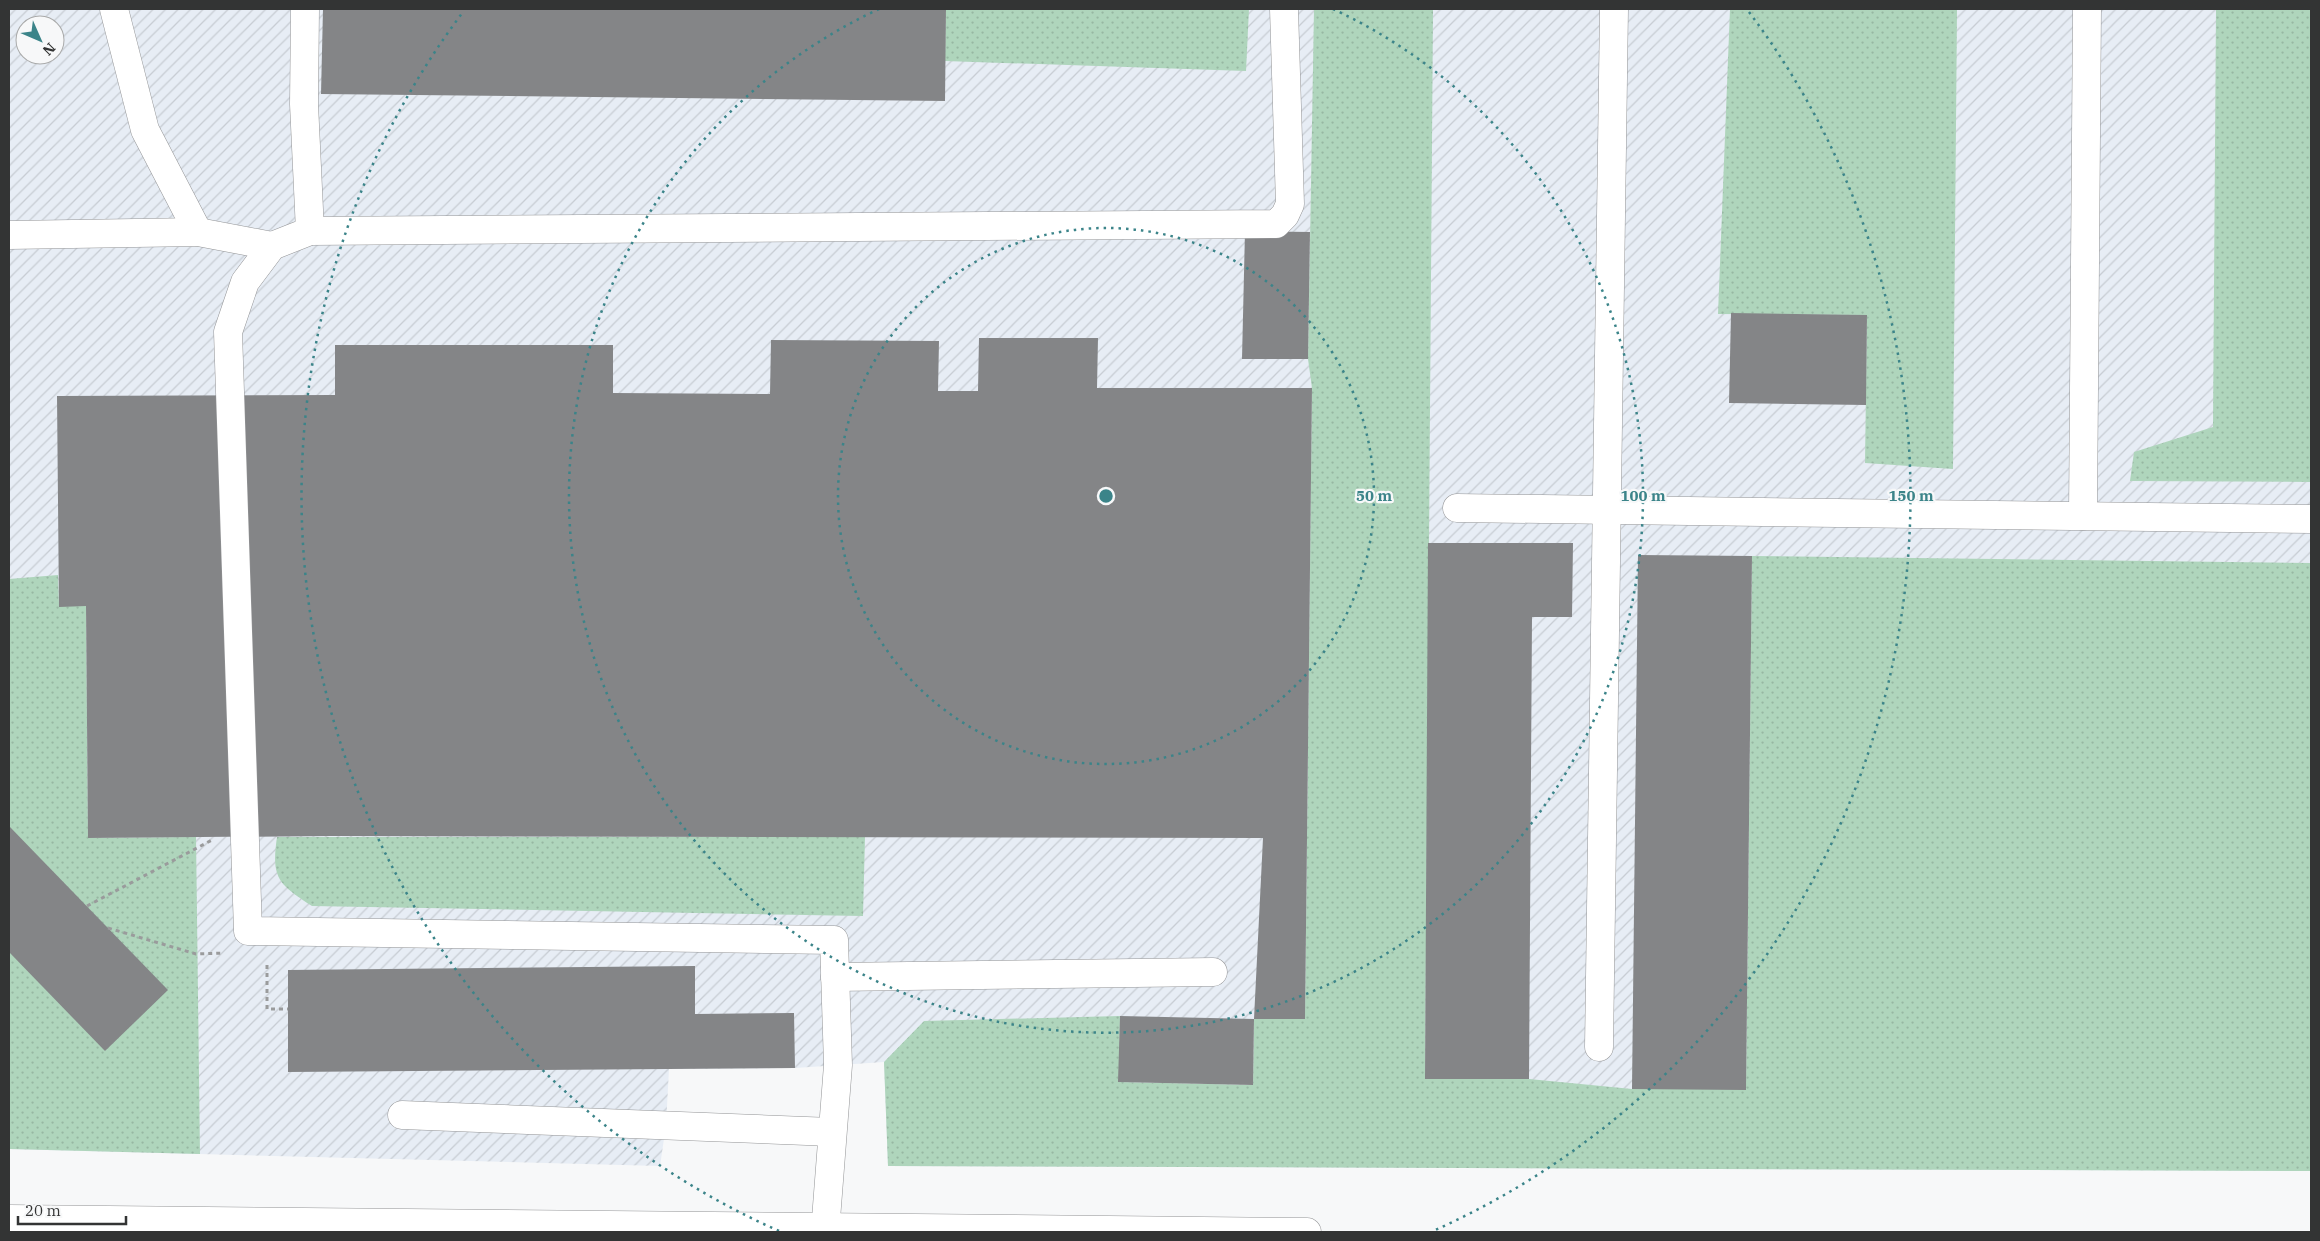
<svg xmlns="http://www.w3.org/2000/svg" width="2320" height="1241" viewBox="0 0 2320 1241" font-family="'IBM Plex Serif',serif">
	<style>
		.industrial { fill: url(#industrial-furrows); fill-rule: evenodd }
		.grass { fill: url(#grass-dots) }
		.building { fill: #848587 }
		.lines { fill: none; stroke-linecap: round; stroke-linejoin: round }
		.minor-casing { stroke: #949597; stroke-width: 29 }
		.path { stroke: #9a9b9c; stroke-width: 3; stroke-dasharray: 4 4; stroke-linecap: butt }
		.minor { stroke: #fff; stroke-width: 28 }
		.ring { fill: none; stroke: #3b8489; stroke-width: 2.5; stroke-dasharray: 2.5 5 }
		.centre { fill: #3b8489; stroke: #f7f8f9; stroke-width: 2.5 }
		.ring-label { font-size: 15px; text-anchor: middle; font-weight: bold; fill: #3b8489; stroke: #f7f8f9; stroke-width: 4.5; stroke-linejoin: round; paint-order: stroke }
	</style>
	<defs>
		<pattern id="industrial-furrows" width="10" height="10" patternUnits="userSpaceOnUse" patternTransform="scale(1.25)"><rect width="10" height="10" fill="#e7edf5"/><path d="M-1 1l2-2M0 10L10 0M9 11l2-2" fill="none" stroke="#c7ccd3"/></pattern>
		<pattern id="grass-dots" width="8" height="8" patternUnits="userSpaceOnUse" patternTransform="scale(1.25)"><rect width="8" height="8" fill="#afd5bc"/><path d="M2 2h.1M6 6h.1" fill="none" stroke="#97b7a2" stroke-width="1.8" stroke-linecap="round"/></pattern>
	</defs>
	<rect width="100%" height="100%" fill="#f7f8f9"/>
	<!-- industrial -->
	<path class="industrial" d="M9,9H2311V1171L888,1166L884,1062L795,1068L669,1069L666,1125L660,1166L9,1149ZM25,25H55V55H25Z"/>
	<!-- grass -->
	<g class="grass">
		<path d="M946,9H1249L1246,71L945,61Z"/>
		<path d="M1314,9H1433L1425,1079H1529L1632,1089H1746L1752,556L2311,563V1171L888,1166L884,1062L924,1021L1120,1016L1119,1082L1253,1085L1254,1019H1305L1312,388L1308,359Z"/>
		<path d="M1730,9H1957L1953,469L1865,463L1867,315L1718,314Z"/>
		<path d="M2216,9H2311V482L2130,481L2134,452L2213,427Z"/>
		<path d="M58,575L59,606H86L88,838L196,837L200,1154L9,1149V579Z"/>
		<path d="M277,837H865L863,916L312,906C278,884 271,878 277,837Z"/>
	</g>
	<!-- building -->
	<g class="building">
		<path d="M323,9H946L945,101L321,94Z"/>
		<path d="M1245,231L1310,232L1308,359H1242Z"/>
		<path d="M1731,313L1867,315L1866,405L1729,403Z"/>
		<path d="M979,338H1098L1097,388H1312L1305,1019H1254L1263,838L332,836L88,838L86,606L59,607L57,396L335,395V345H613V393L770,394L771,340L939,341L938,391H978Z"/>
		<path d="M1428,543H1573L1572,617H1532L1529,1079H1425Z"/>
		<path d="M1638,555L1752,556L1746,1090L1632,1089Z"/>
		<path d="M9,826L168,990L105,1051L9,952Z"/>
		<path d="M695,966V1014L794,1013L795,1068L288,1072V970Z"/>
		<path d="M1120,1016L1254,1019L1253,1085L1118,1082Z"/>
	</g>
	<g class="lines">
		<defs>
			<g id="minor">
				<path d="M114,9L145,130L198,232"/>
				<path d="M305,9L304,104L310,231"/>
				<path d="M9,235L198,232L272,246"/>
				<path d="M1457,508L2311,519"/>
				<path d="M2083,516L2087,9"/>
				<path d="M835,977L1213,972"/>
				<path d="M1599,1047L1614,9"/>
				<path d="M402,1115L832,1132"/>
				<path d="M9,1219L1307,1232"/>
				<path d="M825,1232L838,1065L834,940L248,931L228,332L245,282L272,246L310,231L1276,224L1285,215L1290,204L1284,9"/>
			</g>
		</defs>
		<!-- minor casing -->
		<use href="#minor" class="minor-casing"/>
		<!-- path -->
		<g class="path">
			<path d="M87,906L212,840"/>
			<path d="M108,928L196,954L224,953"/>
			<path d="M267,965V1009H288"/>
		</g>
		<!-- minor -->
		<use href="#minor" class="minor"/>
	</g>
	<!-- distance rings -->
	<g class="ring">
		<circle cx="1106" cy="496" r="268"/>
		<path d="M1333 9A537 537 0 1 1 879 9"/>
		<path d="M779 1231A805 805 0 0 1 463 12M1749 12A805 805 0 0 1 1433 1231"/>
	</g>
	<circle cx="1106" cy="496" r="8" class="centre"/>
	<g class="ring-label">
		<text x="1374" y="501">50 m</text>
		<text x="1643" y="501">100 m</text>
		<text x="1911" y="501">150 m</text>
	</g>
	<!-- border -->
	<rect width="2320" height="1241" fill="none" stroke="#333434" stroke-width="20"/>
	<!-- north arrow -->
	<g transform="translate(40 40) rotate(135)"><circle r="24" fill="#f7f8f9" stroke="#a9aaaa"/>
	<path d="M0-4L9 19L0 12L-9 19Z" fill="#3b8489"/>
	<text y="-8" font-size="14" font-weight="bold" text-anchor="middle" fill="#333434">N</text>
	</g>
	<!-- scale -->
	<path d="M18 1216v8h108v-8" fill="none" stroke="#333434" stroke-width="2.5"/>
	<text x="25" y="1216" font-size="15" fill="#333434" stroke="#f7f8f9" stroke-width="4" paint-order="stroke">20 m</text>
</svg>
